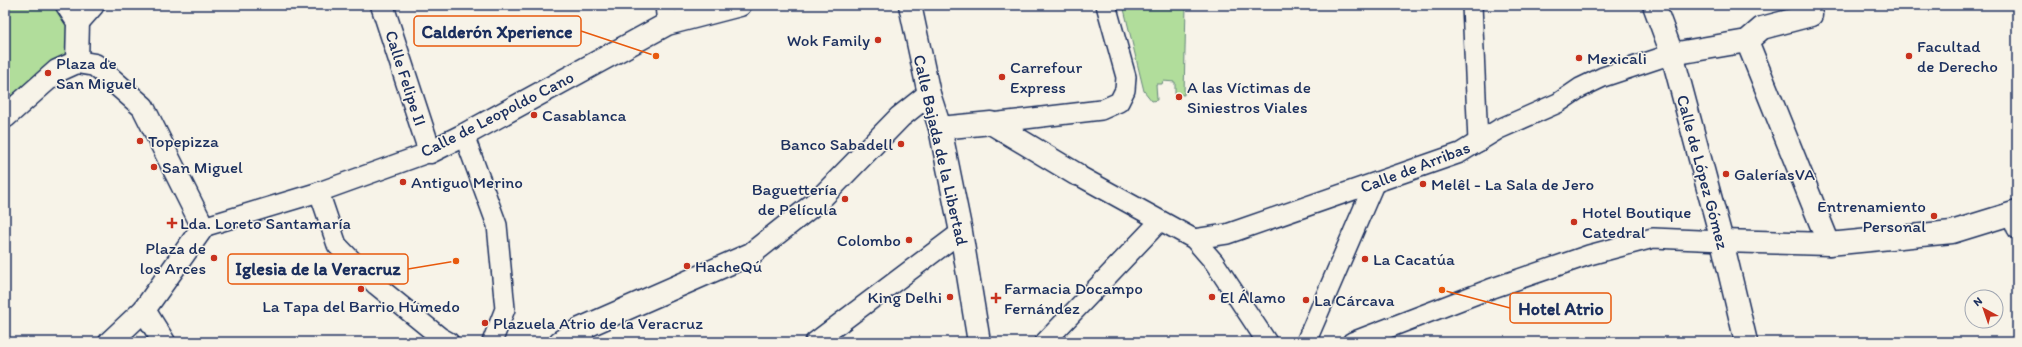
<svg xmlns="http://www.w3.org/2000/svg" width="2022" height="347" viewBox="0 0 2022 347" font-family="Itim,sans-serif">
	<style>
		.green { fill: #b1dd9b; stroke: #66867c }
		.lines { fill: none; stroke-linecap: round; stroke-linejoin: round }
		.pedestrian-casing { stroke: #1b2f5e; stroke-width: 22 }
		.minor-casing { stroke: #1b2f5e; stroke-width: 25 }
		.pedestrian { stroke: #f7f3e8; stroke-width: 19 }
		.minor { stroke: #f7f3e8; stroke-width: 22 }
		.poi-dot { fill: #c8321e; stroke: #f7f3e8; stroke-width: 1.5 }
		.labels { text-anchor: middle; stroke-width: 3; stroke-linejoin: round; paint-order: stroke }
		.poi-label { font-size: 17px; fill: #1b2f5e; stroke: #f7f3e8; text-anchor: start }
		.street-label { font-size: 17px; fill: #1b2f5e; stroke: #f7f3e8 }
		.leader { fill: none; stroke: #e8590c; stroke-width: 1.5 }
		.callout-dot { fill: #e8590c; stroke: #f7f3e8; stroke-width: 1.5 }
		.callout { fill: #f7f3e8; stroke: #e8590c; stroke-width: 1.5 }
		.callout-label { font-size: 18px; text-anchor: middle; font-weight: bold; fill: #1b2f5e }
	</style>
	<rect width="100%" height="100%" fill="#f7f3e8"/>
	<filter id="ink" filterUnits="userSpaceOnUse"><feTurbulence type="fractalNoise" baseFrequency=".025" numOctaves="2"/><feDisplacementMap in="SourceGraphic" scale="8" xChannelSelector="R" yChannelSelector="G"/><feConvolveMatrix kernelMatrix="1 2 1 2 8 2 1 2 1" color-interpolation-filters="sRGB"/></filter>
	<g filter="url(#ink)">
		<!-- green -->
		<g class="green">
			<path d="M5,5H62L74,48L5,105Z"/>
			<path d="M1123,5H1186L1184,95L1175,94V82L1163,81L1162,84H1156L1157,100L1152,101L1144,91Z"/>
		</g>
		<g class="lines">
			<defs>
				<g id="pedestrian">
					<path d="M665,5L667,24"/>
					<path d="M1472,5L1478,142"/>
					<path d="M991,123L1101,110L1119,102L1125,90L1126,77L1106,5"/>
					<path d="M464,135L497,225L505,309L492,342"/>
					<path d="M1076,174L1194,239L1214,262L1267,342"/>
					<path d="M319,192L337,245L376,285L440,337L449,342"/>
					<path d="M2011,214L2017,229"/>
					<path d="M203,227L319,192L430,152"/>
					<path d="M1194,239L1227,234L1460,153L1499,129L1558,103L1580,88L1603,77L1672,54"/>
					<path d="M580,329L585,342"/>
					<path d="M815,342L961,232"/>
					<path d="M1045,342L1160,221"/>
					<path d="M1306,342L1374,184"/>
					<path d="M1352,342L1490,289L1589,255L1653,238L1722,241"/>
				</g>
				<g id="minor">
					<path d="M67,5L78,22L77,62"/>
					<path d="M382,5L430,152L464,135L667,24L740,5"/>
					<path d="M910,5L929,94L940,128L961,232L979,342"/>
					<path d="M1654,5L1672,54L1722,241L1746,342"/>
					<path d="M78,22L93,5"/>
					<path d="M1747,41L1829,244"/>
					<path d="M1672,54L1747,41L1762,28L1811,15"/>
					<path d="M77,62L95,65L143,107L203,227L144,310L110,342"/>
					<path d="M5,117L57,71L77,62"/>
					<path d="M940,128L991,123L1076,174"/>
					<path d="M1722,241L1829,244L1952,232L2017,212"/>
					<path d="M144,310L164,342"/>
					<path d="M560,342L580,329L751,254L819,200L900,117L929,94"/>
				</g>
			</defs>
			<!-- pedestrian casing -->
			<use href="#pedestrian" class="pedestrian-casing"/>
			<!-- minor casing -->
			<use href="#minor" class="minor-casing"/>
			<!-- pedestrian -->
			<use href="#pedestrian" class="pedestrian"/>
			<!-- minor -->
			<use href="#minor" class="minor"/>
		</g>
	</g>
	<!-- markers -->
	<g class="poi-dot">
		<circle cx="878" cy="40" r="4"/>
		<circle cx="1909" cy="56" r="4"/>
		<circle cx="1579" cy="58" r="4"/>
		<circle cx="48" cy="73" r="4"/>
		<circle cx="1002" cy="77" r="4"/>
		<circle cx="1179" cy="97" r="4"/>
		<circle cx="534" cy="115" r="4"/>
		<circle cx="140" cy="141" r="4"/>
		<circle cx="901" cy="144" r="4"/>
		<circle cx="154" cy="167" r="4"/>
		<circle cx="1726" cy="174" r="4"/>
		<circle cx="403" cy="182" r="4"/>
		<circle cx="1423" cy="184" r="4"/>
		<circle cx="845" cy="199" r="4"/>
		<circle cx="1934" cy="216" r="4"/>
		<circle cx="1574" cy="222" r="4"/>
		<path d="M170 217h4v4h4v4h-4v4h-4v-4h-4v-4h4z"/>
		<circle cx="909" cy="240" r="4"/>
		<circle cx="214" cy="258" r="4"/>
		<circle cx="1365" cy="259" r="4"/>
		<circle cx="687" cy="266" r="4"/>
		<circle cx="361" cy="289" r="4"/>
		<circle cx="950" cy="297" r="4"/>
		<circle cx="1212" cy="297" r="4"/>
		<path d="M994 292h4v4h4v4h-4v4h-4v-4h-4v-4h4z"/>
		<circle cx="1306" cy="300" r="4"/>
		<circle cx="485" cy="323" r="4"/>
	</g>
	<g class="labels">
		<!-- poi labels -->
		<g class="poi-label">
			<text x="870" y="46" text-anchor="end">Wok Family</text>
			<text x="1917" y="52">Facultad<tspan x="1917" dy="20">de Derecho</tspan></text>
			<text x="1587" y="64">Mexicali</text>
			<text x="56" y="69">Plaza de<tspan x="56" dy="20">San Miguel</tspan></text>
			<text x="1010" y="73">Carrefour<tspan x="1010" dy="20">Express</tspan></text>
			<text x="1187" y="93">A las Víctimas de<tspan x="1187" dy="20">Siniestros Viales</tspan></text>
			<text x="542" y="121">Casablanca</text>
			<text x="148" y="147">Topepizza</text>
			<text x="893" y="150" text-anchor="end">Banco Sabadell</text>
			<text x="162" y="173">San Miguel</text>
			<text x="1734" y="180">GaleríasVA</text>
			<text x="411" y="188">Antiguo Merino</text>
			<text x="1431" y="190">Melêl - La Sala de Jero</text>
			<text x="837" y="195" text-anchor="end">Baguettería<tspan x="837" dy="20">de Película</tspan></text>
			<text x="1926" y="212" text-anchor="end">Entrenamiento<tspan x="1926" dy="20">Personal</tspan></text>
			<text x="1582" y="218">Hotel Boutique<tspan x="1582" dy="20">Catedral</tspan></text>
			<text x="180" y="229">Lda. Loreto Santamaría</text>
			<text x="901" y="246" text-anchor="end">Colombo</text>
			<text x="206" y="254" text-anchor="end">Plaza de<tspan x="206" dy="20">los Arces</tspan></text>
			<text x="1373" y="265">La Cacatúa</text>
			<text x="695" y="272">HacheQú</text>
			<text x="1004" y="294">Farmacia Docampo<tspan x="1004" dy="20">Fernández</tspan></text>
			<text x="942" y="303" text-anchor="end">King Delhi</text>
			<text x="1220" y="303">El Álamo</text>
			<text x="1314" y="306">La Cárcava</text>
			<text x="361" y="312" text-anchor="middle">La Tapa del Barrio Húmedo</text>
			<text x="493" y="329">Plazuela Atrio de la Veracruz</text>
		</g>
		<!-- street labels -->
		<g class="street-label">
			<text transform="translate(406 78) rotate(72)" y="6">Calle Felipe II</text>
			<text transform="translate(497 114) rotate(-27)" y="6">Calle de Leopoldo Cano</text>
			<text transform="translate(941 150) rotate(77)" y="6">Calle Bajada de la Libertad</text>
			<text transform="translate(1415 167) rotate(-21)" y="6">Calle de Arribas</text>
			<text transform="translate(1703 172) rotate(75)" y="6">Calle de López Gómez</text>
		</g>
	</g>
	<!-- callouts -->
	<path class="leader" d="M656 56L581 31M456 261L408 269M1442 290L1510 308"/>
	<g class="callout-dot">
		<circle cx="656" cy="56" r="4"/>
		<circle cx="456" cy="261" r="4"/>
		<circle cx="1442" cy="290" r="4"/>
	</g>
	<g class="callout">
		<rect x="414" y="16" width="167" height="30" rx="4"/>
		<rect x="228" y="254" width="180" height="30" rx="4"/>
		<rect x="1510" y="293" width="101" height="30" rx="4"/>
	</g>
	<g class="callout-label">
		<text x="497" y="38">Calderón Xperience</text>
		<text x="318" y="275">Iglesia de la Veracruz</text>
		<text x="1561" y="315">Hotel Atrio</text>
	</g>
	<!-- margin -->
	<rect width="2022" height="347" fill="none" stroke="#f7f3e8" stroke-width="20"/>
	<rect x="10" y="10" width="2002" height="327" fill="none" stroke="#1b2f5e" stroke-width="1.5" filter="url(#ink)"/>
	<!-- north arrow -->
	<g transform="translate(1984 309) rotate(320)"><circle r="19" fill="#f7f3e8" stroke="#9fa5b1"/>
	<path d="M0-3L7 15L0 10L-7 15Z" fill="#c8321e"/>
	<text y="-6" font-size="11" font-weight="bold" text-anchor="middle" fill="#1b2f5e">N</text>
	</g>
</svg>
